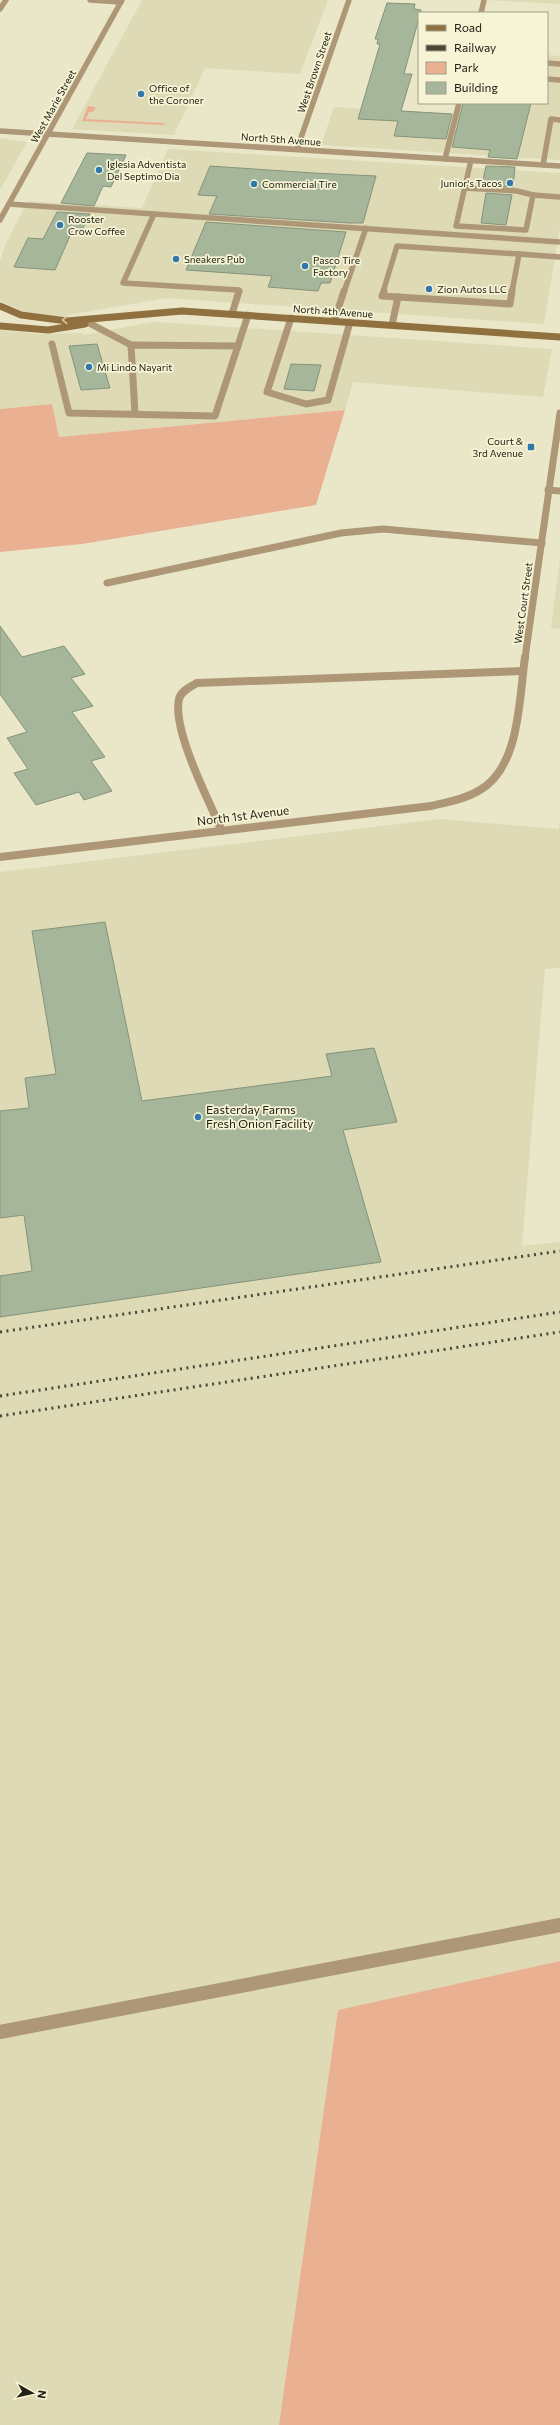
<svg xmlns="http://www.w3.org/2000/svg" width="560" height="2425" viewBox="0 0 560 2425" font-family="Commissioner,sans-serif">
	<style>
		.built { fill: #dddab5 }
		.green { fill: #eab092 }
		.building { fill: #a6b69b; stroke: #849379 }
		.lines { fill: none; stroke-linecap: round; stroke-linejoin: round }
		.service-far3 { stroke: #ad9777; stroke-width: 5.5 }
		.service-far2 { stroke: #ad9777; stroke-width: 7 }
		.service-far1 { stroke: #ad9777; stroke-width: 8 }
		.service { stroke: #ad9777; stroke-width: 14 }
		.minor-far1 { stroke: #ad9777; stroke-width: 5.5 }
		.minor { stroke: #ad9777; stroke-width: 7 }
		.tertiary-far2 { stroke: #ad9777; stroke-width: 5.5 }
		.tertiary-far1 { stroke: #ad9777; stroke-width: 7 }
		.tertiary { stroke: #ad9777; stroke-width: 8 }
		.secondary { stroke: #917040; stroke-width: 7 }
		.rail { stroke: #484738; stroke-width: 3; stroke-dasharray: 2 4.5; stroke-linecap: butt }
		.oneway { stroke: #d3c6a1 }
		.poi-dot { fill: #3178ac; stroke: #f6f4d5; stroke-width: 1.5 }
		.labels { text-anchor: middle; stroke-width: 3.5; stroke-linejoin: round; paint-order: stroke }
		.far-street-label { font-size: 10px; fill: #212015; stroke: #f6f4d5 }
		.far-poi-label { font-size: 10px; fill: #212015; stroke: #f6f4d5; text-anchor: start }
		.street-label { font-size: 12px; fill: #212015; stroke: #f6f4d5 }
		.poi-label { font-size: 12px; fill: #212015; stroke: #f6f4d5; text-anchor: start }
	</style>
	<rect width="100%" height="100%" fill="#e9e7c8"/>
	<!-- built -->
	<g class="built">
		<path d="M142,0H328L300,74L205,68L174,135L72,129Z"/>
		<path d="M486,0H560V4Z"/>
		<path d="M547,55L560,56V160L321,145L334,107L459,114L462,103H547Z"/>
		<path d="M0,138L27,142L0,190Z"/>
		<path d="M168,149L560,173V228L544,324L167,298L62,316H45L27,313L0,301V261L6,243L28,201L142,208Z"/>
		<path d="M152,322L173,323L552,349L543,397L353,382L345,410L59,437L52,404L0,409V330L37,334L82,333L84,335Z"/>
		<path d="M560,559V629L551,628Z"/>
		<path d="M560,817V968L545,969L522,1246L560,1242V1961L338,2010L279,2425H0V872L440,819L559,829Z"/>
	</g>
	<!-- green -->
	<g class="green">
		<path d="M88,106L96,107L93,112H89L86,119L165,123L164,125L82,121Z"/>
		<path d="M52,404L59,437L345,410L316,505L82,544L0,552V409Z"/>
		<path d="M560,1961V2425H279L338,2010Z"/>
	</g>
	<!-- building -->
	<g class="building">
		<path d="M387,3L415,4L414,9L421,10L404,74H412L401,111L452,114L446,139L394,136L398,121L358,119L380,44H377L378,39H375Z"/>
		<path d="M463,103H531L517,159L488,157L490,150L452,147Z"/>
		<path d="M87,153L126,155L111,187L103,186L94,206L61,203Z"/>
		<path d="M210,166L313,173L376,176L363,223H349L209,214L217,196L198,195Z"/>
		<path d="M486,166L515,167L513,187L482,185Z"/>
		<path d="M486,193L512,195L506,225L481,223Z"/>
		<path d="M57,212L90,214L82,230L73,229L55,270L14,267L28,238L43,239Z"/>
		<path d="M206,222L346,232L330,283H321L318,291L268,287L272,276L186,270Z"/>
		<path d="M97,344L110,388L81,390L69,346Z"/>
		<path d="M291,364L321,365L314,391L284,389Z"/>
		<path d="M0,626L22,657L64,646L85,674L71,678L93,706L72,712L105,757L91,761L112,791L84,800L79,792L36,805L14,773L28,769L7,738L27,732L0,694Z"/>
		<path d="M105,922L142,1101L332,1076L326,1054L374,1048L397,1122L343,1130L381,1262L0,1317V1276L32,1271L24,1215L0,1218V1111L29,1108L25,1078L56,1074L32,931Z"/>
	</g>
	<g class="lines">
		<!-- service-far3 -->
		<g class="service-far3">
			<path d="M0,9L6,0"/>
			<path d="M481,13L484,0"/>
			<path d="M547,63L560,64"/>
			<path d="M547,79L560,80"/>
			<path d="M445,159L459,103"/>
			<path d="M471,160L456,226L526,230L533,195L560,197"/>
			<path d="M543,165L551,119L560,120"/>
			<path d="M465,188L517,191L533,195"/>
			<path d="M9,204L560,242"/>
			<path d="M154,214L123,283L239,290L238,292"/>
			<path d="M519,254L560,257"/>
			<path d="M344,292L366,228"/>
			<path d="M383,292L397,246L519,254"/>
			<path d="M512,292L519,254"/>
		</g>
		<!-- service-far2 -->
		<g class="service-far2">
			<path d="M384,291L382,296L510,304L512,291"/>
			<path d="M232,314L239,291"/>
			<path d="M291,318L267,392L306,404L328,400L350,322"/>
			<path d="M334,321L344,291"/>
			<path d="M89,323L131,345"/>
			<path d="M392,325L398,297"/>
			<path d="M52,344L69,413L215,416L248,315"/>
			<path d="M135,414L131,345L238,346"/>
			<path d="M107,583L341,533L383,529L542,543"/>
		</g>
		<!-- service-far1 -->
		<path class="service-far1" d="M222,831C209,801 172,730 179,699C181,691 190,687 197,683L523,671"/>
		<!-- service -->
		<path class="service" d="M0,2032L560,1925"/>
		<!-- minor-far1 -->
		<g class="minor-far1">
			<path d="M90,0L121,2"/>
			<path d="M297,149L349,0"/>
			<path d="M0,220L122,0"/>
		</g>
		<!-- minor -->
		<path class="minor" d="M548,490L560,491"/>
		<!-- tertiary-far2 -->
		<path class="tertiary-far2" d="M0,131L560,166"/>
		<!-- tertiary-far1 -->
		<path class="tertiary-far1" d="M525,658L560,413"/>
		<!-- tertiary -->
		<path class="tertiary" d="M0,857L431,806C448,802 465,799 480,790C520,767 519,699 525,657"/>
		<!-- secondary -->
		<g class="secondary">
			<path d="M0,306L21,315L67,321L182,311L560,337"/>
			<path d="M0,326L48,330L85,324"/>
		</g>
		<!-- rail -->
		<g class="rail">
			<path d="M0,1332L560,1251"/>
			<path d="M0,1396L560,1312"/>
			<path d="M0,1416L560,1332"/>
		</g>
	</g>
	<!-- one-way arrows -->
	<defs><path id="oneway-chevron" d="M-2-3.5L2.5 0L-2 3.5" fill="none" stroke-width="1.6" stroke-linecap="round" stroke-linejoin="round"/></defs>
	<use class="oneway" href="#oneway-chevron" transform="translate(65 320) rotate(-178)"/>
	<!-- markers -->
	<g class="poi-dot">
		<circle cx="141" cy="94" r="4"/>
		<circle cx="99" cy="170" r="4"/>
		<circle cx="510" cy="183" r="4"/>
		<circle cx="254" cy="184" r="4"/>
		<circle cx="60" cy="225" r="4"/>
		<circle cx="176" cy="259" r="4"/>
		<circle cx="305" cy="266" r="4"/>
		<circle cx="429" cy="289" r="4"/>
		<circle cx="89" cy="367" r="4"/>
		<rect x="527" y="443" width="8" height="8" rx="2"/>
		<circle cx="198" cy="1117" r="4"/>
	</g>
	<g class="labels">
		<!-- far-street labels -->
		<g class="far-street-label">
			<text transform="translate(314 72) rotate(-71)" y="4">West Brown Street</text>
			<text transform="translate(53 106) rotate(-61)" y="4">West Marie Street</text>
			<text transform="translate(281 139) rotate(4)" y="4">North 5th Avenue</text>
			<text transform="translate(333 311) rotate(4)" y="4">North 4th Avenue</text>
			<text transform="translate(523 603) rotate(-82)" y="4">West Court Street</text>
		</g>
		<!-- far-poi labels -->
		<g class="far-poi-label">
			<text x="149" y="92">Office of<tspan x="149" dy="12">the Coroner</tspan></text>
			<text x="107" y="168">Iglesia Adventista<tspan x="107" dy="12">Del Septimo Dia</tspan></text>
			<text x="502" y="187" text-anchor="end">Junior's Tacos</text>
			<text x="262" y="188">Commercial Tire</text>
			<text x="68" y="223">Rooster<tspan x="68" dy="12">Crow Coffee</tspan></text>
			<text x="184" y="263">Sneakers Pub</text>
			<text x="313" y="264">Pasco Tire<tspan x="313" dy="12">Factory</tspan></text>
			<text x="437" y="293">Zion Autos LLC</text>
			<text x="97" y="371">Mi Lindo Nayarit</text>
			<text x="523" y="445" text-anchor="end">Court &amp;<tspan x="523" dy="12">3rd Avenue</tspan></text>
		</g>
		<!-- street labels -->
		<g class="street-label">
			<text transform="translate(243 816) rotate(-7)" y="4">North 1st Avenue</text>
		</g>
		<!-- poi labels -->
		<g class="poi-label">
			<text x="206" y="1114">Easterday Farms<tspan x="206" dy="14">Fresh Onion Facility</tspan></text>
		</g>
	</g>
	<!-- legend -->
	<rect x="418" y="12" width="130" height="92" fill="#f6f4d5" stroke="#a19f88"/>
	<rect x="426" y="25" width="20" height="6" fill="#917040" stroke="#a19f88"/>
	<text x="454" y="32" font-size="12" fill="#212015">Road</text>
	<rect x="426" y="45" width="20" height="6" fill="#484738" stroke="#a19f88"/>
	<text x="454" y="52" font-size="12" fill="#212015">Railway</text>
	<rect x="426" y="62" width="20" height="12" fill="#eab092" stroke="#a19f88"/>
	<text x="454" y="72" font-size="12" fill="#212015">Park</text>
	<rect x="426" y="82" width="20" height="12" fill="#a6b69b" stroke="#a19f88"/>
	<text x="454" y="92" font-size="12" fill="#212015">Building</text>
	<!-- north arrow -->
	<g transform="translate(32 2393) rotate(98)" stroke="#f6f4d5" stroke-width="3" paint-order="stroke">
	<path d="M0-3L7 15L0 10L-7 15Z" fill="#212015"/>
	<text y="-6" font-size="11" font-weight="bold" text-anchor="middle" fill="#212015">N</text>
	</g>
</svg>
